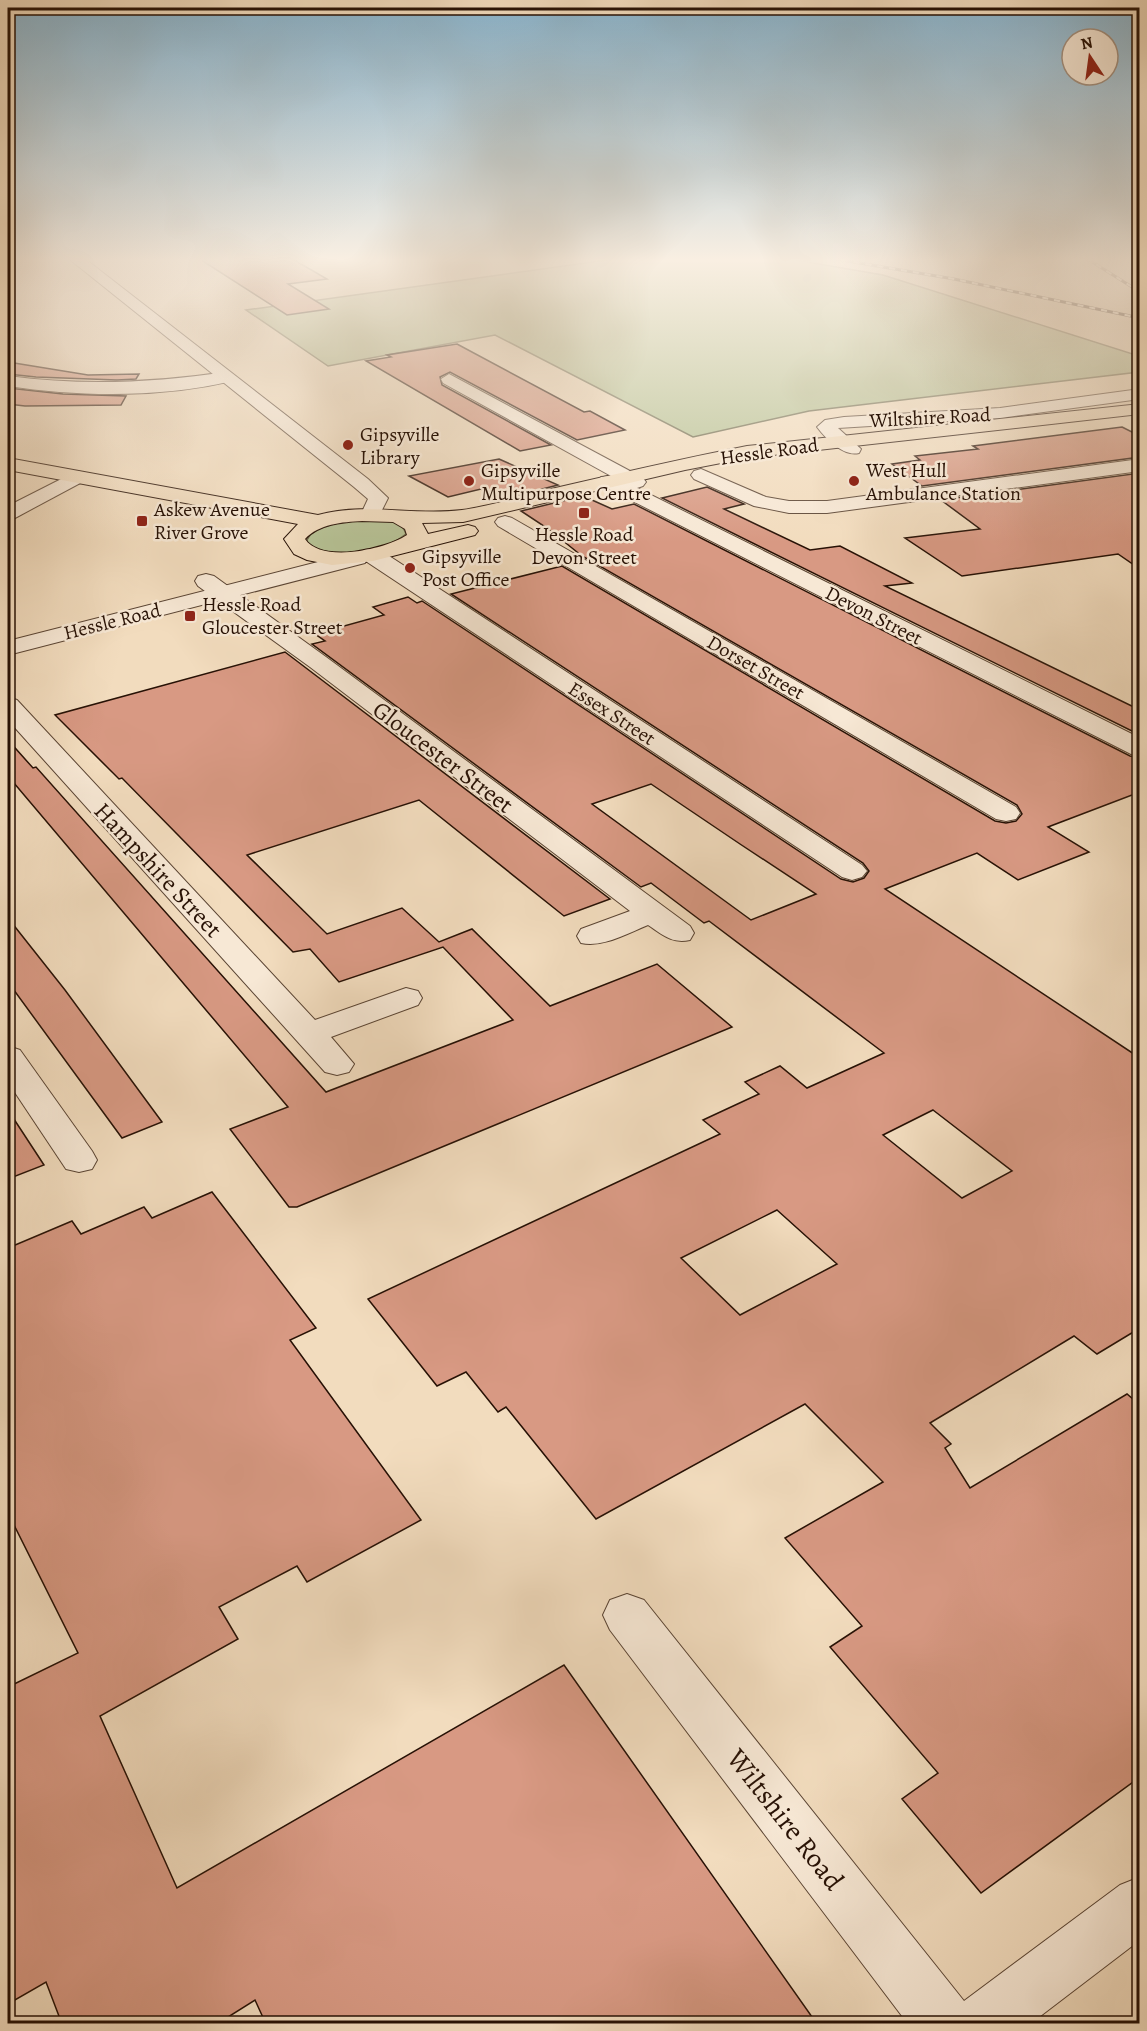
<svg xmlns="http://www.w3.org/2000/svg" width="1147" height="2031" viewBox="0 0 1147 2031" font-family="Alegreya,serif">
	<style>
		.green { fill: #b6c295; stroke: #6e6a4d; stroke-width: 1.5 }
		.building { fill: #d89983; stroke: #271105; stroke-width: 1.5; fill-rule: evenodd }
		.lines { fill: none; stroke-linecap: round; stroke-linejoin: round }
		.minor-casing { stroke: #5a4433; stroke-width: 2 }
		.tertiary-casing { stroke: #5a4433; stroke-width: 2 }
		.primary-casing { stroke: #271105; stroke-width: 2 }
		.minor { fill: #f7e8d5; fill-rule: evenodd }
		.tertiary { fill: #f7e8d5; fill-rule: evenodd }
		.primary { fill: #f2dcbe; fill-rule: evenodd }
		.rail-casing { stroke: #271105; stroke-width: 3 }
		.rail { stroke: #f7e8d5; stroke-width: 2; stroke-dasharray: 6; stroke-linecap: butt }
		.poi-dot { fill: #8f2418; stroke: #f7e8d5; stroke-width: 2 }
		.labels { text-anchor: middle; stroke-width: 5; stroke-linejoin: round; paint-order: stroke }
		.far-street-label { font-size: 20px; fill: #271105; stroke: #f7e8d5 }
		.far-poi-label { font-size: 20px; fill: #271105; stroke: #f7e8d5; text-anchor: start }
		.street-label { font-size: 24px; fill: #271105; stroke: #f7e8d5 }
		.near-street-label { font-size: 28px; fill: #271105; stroke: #f7e8d5 }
	</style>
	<rect width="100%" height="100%" fill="#f2dcbe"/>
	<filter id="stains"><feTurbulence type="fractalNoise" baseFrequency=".00333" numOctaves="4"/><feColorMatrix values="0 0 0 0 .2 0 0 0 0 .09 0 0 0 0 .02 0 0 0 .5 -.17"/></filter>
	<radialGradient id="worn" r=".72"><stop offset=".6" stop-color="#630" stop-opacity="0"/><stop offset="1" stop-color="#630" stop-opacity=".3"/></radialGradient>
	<!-- green -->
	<g class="green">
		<path d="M621,258H784L883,275L1139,356V372L809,411L693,437L495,335L328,366L246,310Z"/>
		<path d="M385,519C395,522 403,524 406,534C382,553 333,561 306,543C311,519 366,521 385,519Z"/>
	</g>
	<!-- building -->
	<g class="building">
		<path d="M198,258H291L327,279L288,284L329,309L287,315Z"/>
		<path d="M457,344L584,412L590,411L625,430L577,440L450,372L440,377L442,385L551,445L520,451L366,361L391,357L387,355Z"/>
		<path d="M8,362L88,375L139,374L136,379L117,380L36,377L8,374Z"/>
		<path d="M8,388L63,394L126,396L121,405L25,406L8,404Z"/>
		<path d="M1122,427L1140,436V457L922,486L892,464L920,460L915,456L978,449L973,446Z"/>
		<path d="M499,459L558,485L503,499L481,489L448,497L409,476Z"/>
		<path d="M1140,473V569L1118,554L962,576L905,538L980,529L941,500Z"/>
		<path d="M707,487L744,504L724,509L810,550L840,546L912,583L885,586L1140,710V735L662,498Z"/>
		<path d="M583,496L612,509L634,504L1130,756L1140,758V792L1048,827L1089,852L1018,880L977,853L885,889L1140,1058V1328L1097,1354L1074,1336L930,1423L951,1444L945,1448L970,1488L1127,1394L1140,1405V1777L981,1893L902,1799L938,1773L830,1647L862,1626L785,1538L883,1482L805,1404L596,1519L506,1407L498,1412L466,1372L437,1386L368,1299L720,1134L703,1120L759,1094L745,1082L780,1066L807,1088L884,1053L709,921L704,923L651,883L641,887L312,644L325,641L315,634L384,615L373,607L408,597L417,603L422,601L841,879L853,882L864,878L869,871L863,863L451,594L562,566L995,821L1006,823L1016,821L1022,814L1017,805L582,556L547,528L521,511ZM651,784L740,844L816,894L751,920L592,804ZM933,1110L1012,1171L962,1198L883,1135ZM777,1210L837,1264L740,1315L681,1258Z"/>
		<path d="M285,652L610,899L564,916L419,800L247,855L327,934L402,908L439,942L472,929L550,1006L657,964L732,1027L297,1207H289L230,1129L288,1107L8,776V740L33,768L36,767L326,1092L513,1020L443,947L339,982L310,949L293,952L122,778L119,779L55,715Z"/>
		<path d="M8,918L65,990L162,1122L122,1138L8,982Z"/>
		<path d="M8,1110L44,1165L8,1179Z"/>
		<path d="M212,1192L316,1328L290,1340L421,1520L307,1582L297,1566L219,1607L238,1639L100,1716L177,1888L564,1665L817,2024H266L255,2000L217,2024H62L46,1982L8,2004V1687L78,1653L8,1513V1248L72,1221L81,1234L144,1207L152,1218Z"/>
	</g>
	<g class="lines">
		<defs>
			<g id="minor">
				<path d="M226,372L234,377L232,381C160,398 80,397 8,386V376C82,386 153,383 226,372Z"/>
				<path d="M449,374L643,478L646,482L643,486L637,488L1140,738V756L1131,754L601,485L598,481L601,477L611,476L443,383L441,379Z"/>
				<path d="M1140,389V399L1000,418L838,428L861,449L859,453C844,457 826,439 817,427L825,420L844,417L1000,408Z"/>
				<path d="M1140,459V471L827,513H789L754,506L694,479L691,475L694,471L701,469L766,497L789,501H827Z"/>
				<path d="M77,471L84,473L87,477L84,481L15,518L8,520V506Z"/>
				<path d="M505,516L512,518L1016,807L1020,813L1016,819L1006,821L996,819L498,526L495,522L498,518Z"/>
				<path d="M372,549L380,550L862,865L867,871L862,877L852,880L842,877L364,560L361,555L364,550Z"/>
				<path d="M206,574L214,576L326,657L690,926L694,933L690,940C672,944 663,935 648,925C628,933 603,948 581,943L577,936L581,929L630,911L310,667L198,586L195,581L198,576Z"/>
				<path d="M8,697L17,700L315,1020L406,988L418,991L422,998L418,1005L331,1037L354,1064L349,1072L337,1075L325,1072L8,720Z"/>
				<path d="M8,1046L20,1050L92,1151L97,1160L92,1169L79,1172L66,1169L8,1082Z"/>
				<path d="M627,1594L644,1600L964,2001L1120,1885L1140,1877V1940L1030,2024H908L610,1630L603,1615L610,1600Z"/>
			</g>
			<g id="tertiary">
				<path d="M68,258H84L368,479L388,498L378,518H364L361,514L368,499L354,487Z"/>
				<path d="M357,552L365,553L368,558L365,563L8,655V641Z"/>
			</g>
			<path id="primary" d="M1140,404V414L747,458L685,470L463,522L422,523L428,534L468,525L475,527L478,531L475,535L373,561L332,565L307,560L294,554L284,539L298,524L8,470V458L318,515C366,502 413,516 462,510C492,506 522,496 551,489C616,474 681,459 747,446ZM362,521L393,522L405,529L407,535C386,549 322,564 305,539C319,524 342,522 362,521Z"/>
		</defs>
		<!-- minor casing -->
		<use href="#minor" class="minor-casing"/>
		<!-- tertiary casing -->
		<use href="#tertiary" class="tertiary-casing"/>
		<!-- primary casing -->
		<use href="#primary" class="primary-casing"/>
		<!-- minor -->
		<use href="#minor" class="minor"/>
		<!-- tertiary -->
		<use href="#tertiary" class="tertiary"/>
		<!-- primary -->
		<use href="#primary" class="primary"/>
		<defs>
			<g id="rail">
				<path d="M830,258L954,279L1140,318"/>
				<path d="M1086,258L1140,292"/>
			</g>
		</defs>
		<!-- rail casing -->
		<use href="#rail" class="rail-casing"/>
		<!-- rail -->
		<use href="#rail" class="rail"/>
	</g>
	<!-- sky -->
	<linearGradient id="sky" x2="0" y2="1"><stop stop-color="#89b7d3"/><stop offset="0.48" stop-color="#f9efe2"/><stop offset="1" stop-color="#f9efe2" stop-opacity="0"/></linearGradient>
	<rect width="1147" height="542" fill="url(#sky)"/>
	<!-- markers -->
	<g class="poi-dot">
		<circle cx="348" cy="445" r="6"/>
		<circle cx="469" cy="481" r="6"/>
		<circle cx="854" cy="481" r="6"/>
		<rect x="578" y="507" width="12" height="12" rx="3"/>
		<rect x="136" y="515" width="12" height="12" rx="3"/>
		<circle cx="410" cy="568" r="6"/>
		<rect x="184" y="610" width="12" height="12" rx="3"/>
	</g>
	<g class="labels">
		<!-- far-street labels -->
		<g class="far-street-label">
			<text transform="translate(930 417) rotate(-3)" y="7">Wiltshire Road</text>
			<text transform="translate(769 451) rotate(-8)" y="7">Hessle Road</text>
			<text transform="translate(874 615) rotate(27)" y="7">Devon Street</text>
			<text transform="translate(112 621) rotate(-14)" y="7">Hessle Road</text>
			<text transform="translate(756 667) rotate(30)" y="7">Dorset Street</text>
			<text transform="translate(612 713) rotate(33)" y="7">Essex Street</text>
		</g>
		<!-- far-poi labels -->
		<g class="far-poi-label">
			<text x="360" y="441">Gipsyville<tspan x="360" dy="23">Library</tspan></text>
			<text x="481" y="477">Gipsyville<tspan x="481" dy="23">Multipurpose Centre</tspan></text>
			<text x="866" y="477">West Hull<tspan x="866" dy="23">Ambulance Station</tspan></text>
			<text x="154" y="516">Askew Avenue<tspan x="154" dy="23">River Grove</tspan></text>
			<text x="584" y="541" text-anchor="middle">Hessle Road<tspan x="584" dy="23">Devon Street</tspan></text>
			<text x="422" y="563">Gipsyville<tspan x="422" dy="23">Post Office</tspan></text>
			<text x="202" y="611">Hessle Road<tspan x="202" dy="23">Gloucester Street</tspan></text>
		</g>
		<!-- street labels -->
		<g class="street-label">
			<text transform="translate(443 757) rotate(37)" y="8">Gloucester Street</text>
			<text transform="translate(158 870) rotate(47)" y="8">Hampshire Street</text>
		</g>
		<!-- near-street labels -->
		<g class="near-street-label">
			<text transform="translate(786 1819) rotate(52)" y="10">Wiltshire Road</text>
		</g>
	</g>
	<!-- margin -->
	<rect width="1147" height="2031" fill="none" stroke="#f2dcbe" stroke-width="30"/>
	<rect x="9" y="9" width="1129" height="2013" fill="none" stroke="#271105" stroke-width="3"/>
	<rect x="15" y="15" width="1117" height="2001" fill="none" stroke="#271105" stroke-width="1.5"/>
	<!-- north arrow -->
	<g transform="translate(1090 57) rotate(347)"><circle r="28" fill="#f7e8d5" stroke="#a49282" stroke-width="1.5"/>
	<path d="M0-4.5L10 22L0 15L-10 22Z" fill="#8f2418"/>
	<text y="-9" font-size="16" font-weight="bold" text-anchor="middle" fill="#271105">N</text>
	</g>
	<rect width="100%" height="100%" filter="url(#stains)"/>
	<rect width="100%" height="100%" fill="url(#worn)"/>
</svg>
